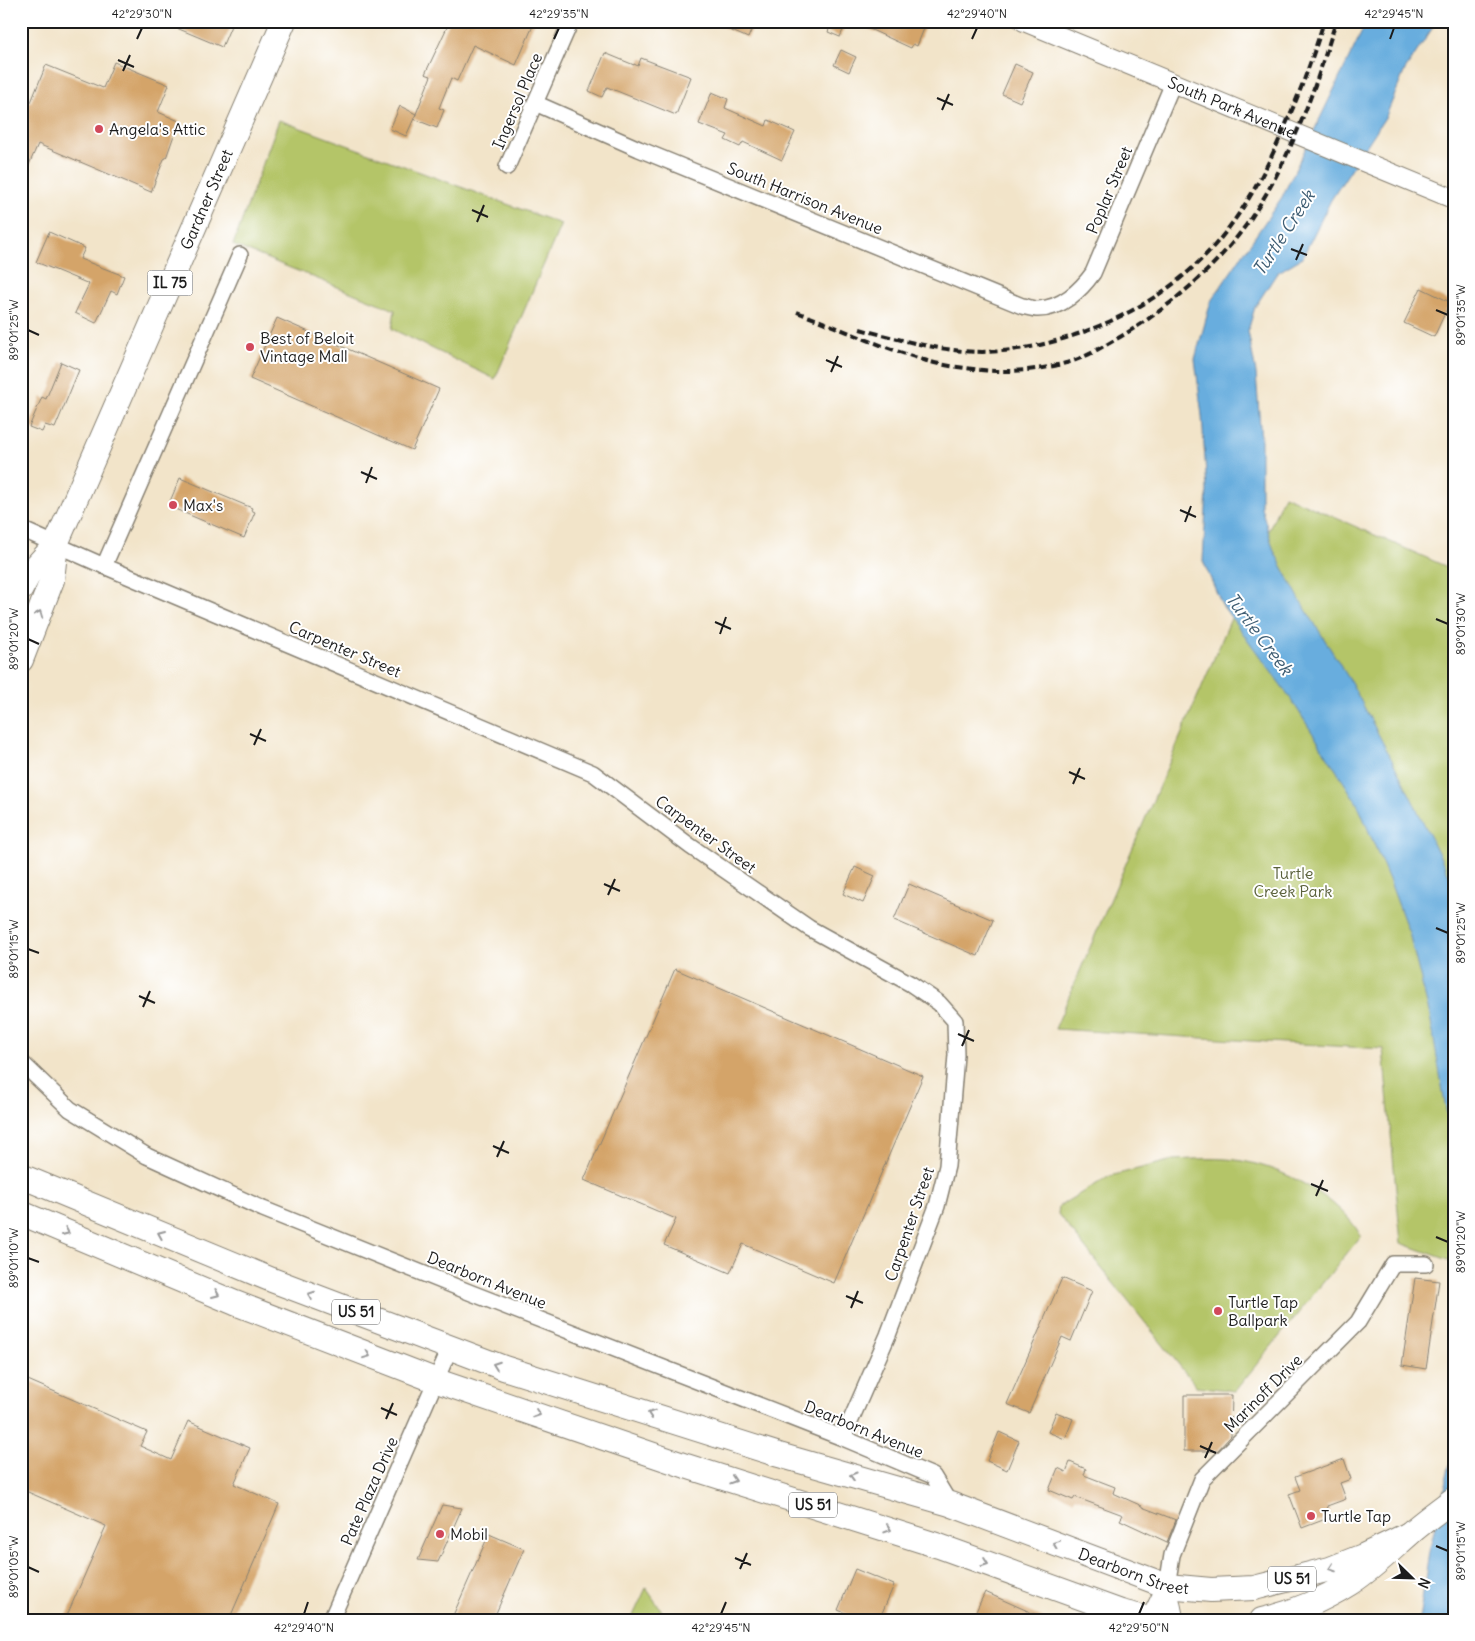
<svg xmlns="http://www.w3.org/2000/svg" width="1475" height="1641" viewBox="0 0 1475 1641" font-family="Delius,sans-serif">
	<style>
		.green { fill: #b4c567; stroke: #687042 }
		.water { fill: #68adde; stroke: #42647d }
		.building { fill: #d4a469 }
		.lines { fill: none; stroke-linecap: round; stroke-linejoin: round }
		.minor-casing { stroke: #878072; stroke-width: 18 }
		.tertiary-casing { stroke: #878072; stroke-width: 21 }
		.primary-casing { stroke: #878072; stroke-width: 26 }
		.minor { stroke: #fff; stroke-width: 15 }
		.tertiary { stroke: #fff; stroke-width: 19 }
		.primary { stroke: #fff; stroke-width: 24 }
		.rail { stroke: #1c1c1c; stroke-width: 4; stroke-dasharray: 8 4; stroke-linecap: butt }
		.oneway { stroke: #999 }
		.ticks { fill: none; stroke: #1c1c1c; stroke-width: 2 }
		.poi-dot { fill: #d1495b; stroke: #fff; stroke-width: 2 }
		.labels { text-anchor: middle; stroke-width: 4; stroke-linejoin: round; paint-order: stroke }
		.shield { fill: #fff; stroke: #606060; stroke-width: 1 }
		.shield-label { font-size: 15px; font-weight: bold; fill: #1c1c1c }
		.street-label { font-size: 16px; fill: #1c1c1c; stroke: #fff }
		.poi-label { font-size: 16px; fill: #1c1c1c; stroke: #fff; text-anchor: start }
		.park-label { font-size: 16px; fill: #59603a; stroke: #fff }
		.water-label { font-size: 18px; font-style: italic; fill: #3e5d73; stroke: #fff }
		.neatline { fill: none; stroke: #1c1c1c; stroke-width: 2 }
		.ticks-label { font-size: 12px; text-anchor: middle; fill: #1c1c1c }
	</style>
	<rect width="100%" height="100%" fill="#fff"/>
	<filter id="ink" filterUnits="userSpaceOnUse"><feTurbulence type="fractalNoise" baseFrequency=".02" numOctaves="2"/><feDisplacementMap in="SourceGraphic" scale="10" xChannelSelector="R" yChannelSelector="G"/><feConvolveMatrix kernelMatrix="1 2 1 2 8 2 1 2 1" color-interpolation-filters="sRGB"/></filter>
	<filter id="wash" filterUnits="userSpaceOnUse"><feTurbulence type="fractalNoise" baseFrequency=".0096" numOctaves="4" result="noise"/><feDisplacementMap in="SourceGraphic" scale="20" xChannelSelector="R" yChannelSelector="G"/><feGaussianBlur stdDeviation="1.12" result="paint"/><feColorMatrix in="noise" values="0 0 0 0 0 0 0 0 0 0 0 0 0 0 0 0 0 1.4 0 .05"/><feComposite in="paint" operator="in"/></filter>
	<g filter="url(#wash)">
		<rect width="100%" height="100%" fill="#f2e4c9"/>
		<!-- green -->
		<g class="green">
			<path d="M279,120L561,224L495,379L392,329L395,310L233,245Z"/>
			<path d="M1284,495L1454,570V1262L1401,1243L1383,1049L1055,1029Z"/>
			<path d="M1173,1160C1195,1159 1221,1157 1242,1161C1284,1168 1340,1198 1361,1236L1235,1391L1196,1386L1058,1214L1059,1206L1110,1176Z"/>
			<path d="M646,1588L668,1620H631Z"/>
		</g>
		<!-- water -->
		<g class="water">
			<path d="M1367,21H1437L1405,70L1386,116L1331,200L1302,258L1277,273L1255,307L1248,331L1256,373L1261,440V507L1274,551L1300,600L1351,682L1405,785L1454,885V1177L1447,1115L1430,1016L1409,933L1390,882L1357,803L1289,696L1222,605L1203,561L1207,490L1202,416L1195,359L1211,301L1282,197Z"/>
			<path d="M1454,1446V1620H1419L1429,1552Z"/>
		</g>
		<g id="blocks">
			<!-- building -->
			<g class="building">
				<path d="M160,21H233L222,47Z"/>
				<path d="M450,21H535L516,65L473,45L457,81L451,78L439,108L444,110L437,128L414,119L431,76L425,74Z"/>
				<path d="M709,21H755L748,38Z"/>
				<path d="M832,21H847L840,37L828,32Z"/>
				<path d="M852,21H927L917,46L913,44L911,48Z"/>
				<path d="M841,50L856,57L849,72L834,65Z"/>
				<path d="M605,53L634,65V64L638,66L641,58L691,77L676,115L607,87L602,97L589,91Z"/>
				<path d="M114,62L169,85L158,112L179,121L166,158L164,159L151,192L38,144L21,183V98L31,102L46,65L103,88Z"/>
				<path d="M1015,64L1033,72L1020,102L1002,94Z"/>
				<path d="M712,92L728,99L725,108L766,126L768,120L795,132L782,160L743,142L740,147L725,140L728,135L699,124Z"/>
				<path d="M400,106L416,114L406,136L390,129Z"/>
				<path d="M49,232L85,248L80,259L124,276L117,294L111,291L96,323L75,313L89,284L36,262Z"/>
				<path d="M1421,288L1450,302L1434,337L1404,323Z"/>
				<path d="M277,318L439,389L412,450L250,379Z"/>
				<path d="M61,362L79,370L55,428L45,425L42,432L29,427L42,397L46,399Z"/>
				<path d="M180,478L252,508L251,510L255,512L244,538L168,506Z"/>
				<path d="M855,867L875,876L863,903L843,894Z"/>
				<path d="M909,884L993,920L978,956L894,920Z"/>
				<path d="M675,969L923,1076L834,1283L743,1244L730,1273L664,1245L676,1219L584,1180Z"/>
				<path d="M1062,1278L1092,1291L1071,1341L1062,1337L1029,1413L1007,1404Z"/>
				<path d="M1415,1278L1439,1281L1426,1369L1402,1365Z"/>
				<path d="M21,1377L147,1432L140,1446L171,1460L188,1421L250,1448L234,1484L279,1504L229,1620H65L106,1526L21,1489Z"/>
				<path d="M1184,1395H1232L1231,1436L1217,1451H1184Z"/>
				<path d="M1056,1412L1073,1419L1065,1439L1048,1432Z"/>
				<path d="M999,1432L1019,1441L1007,1470L987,1461Z"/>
				<path d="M1344,1459L1351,1479L1340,1483L1346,1499L1327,1506L1331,1517L1302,1528L1289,1494L1300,1490L1295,1477Z"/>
				<path d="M1070,1462L1086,1469L1084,1475L1115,1487L1113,1493L1142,1506V1507L1176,1520L1167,1542L1120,1520L1123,1515L1075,1497L1073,1500L1049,1490L1058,1468L1066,1472Z"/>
				<path d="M442,1505L462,1508L438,1562L418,1560Z"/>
				<path d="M489,1534L524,1549L493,1620H451Z"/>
				<path d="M855,1569L894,1585L879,1620H861L838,1610Z"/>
				<path d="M985,1592L1048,1620H972Z"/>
			</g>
		</g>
	</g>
	<g filter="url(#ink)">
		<use href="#blocks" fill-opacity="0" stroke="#878072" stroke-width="1"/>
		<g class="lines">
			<defs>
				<g id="minor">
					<path d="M535,103L639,149L1022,306C1028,307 1033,309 1038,309C1061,309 1081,290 1093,273L1173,83"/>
					<path d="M507,167L571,21"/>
					<path d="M21,529L104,566L593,773L690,846L809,928L911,984L939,1003L955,1021L956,1055L947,1166L937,1206L888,1335L843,1438"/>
					<path d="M104,566L240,255"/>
					<path d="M21,1062L70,1109L147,1156L263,1209L469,1292L843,1438L933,1476L950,1504"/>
					<path d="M1167,1586L1172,1555L1202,1479L1358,1322L1393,1264H1426"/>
					<path d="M331,1620L450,1348"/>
				</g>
				<g id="tertiary">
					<path id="s1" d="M1023,21L1454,199"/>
					<path d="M1167,1586L1174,1620"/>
					<path d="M1150,1620L1167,1586"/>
				</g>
				<g id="primary">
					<path d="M21,589L29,574L56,544"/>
					<path id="s2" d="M21,660L52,580L56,544L284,21"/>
					<path id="s3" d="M21,1176L272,1280L504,1368L779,1455L950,1504L1167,1586L1211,1590L1254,1588L1330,1569L1363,1556L1409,1534"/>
					<path d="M21,1213L235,1303L437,1381L686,1466L939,1546L1121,1612L1153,1620"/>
					<path d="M1262,1620C1293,1613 1323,1600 1350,1583C1372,1569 1390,1551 1409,1534C1423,1522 1439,1510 1454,1499"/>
				</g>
			</defs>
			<!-- minor casing -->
			<use href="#minor" class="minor-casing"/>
			<!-- tertiary casing -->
			<use href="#tertiary" class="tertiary-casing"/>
			<!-- primary casing -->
			<use href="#primary" class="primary-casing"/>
			<!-- minor -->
			<use href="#minor" class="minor"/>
			<!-- tertiary -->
			<use href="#tertiary" class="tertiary"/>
			<!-- primary -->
			<use href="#primary" class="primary"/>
			<!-- rail -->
			<g class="rail">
				<path d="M797,312C839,328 881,347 924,360C939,365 957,367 973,369C1003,373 1037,371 1066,363C1079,360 1092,353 1104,346C1160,316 1215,271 1251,218C1291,159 1315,89 1336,21"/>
				<path d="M860,329C894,338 928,348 963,351C1006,355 1049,345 1089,330C1193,290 1244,224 1286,124C1301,90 1313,57 1324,21"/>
			</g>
		</g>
		<!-- one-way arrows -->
		<defs><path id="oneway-chevron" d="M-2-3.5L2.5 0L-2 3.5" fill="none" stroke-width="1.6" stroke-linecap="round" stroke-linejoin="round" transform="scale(1.25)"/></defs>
		<g class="oneway">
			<use href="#oneway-chevron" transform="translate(39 614) rotate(-69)"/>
			<use href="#oneway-chevron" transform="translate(66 1232) rotate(23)"/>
			<use href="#oneway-chevron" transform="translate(161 1234) rotate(-157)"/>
			<use href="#oneway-chevron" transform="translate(216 1294) rotate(23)"/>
			<use href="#oneway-chevron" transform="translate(311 1295) rotate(-159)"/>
			<use href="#oneway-chevron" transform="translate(367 1355) rotate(22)"/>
			<use href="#oneway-chevron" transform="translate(496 1365) rotate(-160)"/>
			<use href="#oneway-chevron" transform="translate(537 1414) rotate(19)"/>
			<use href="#oneway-chevron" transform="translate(651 1414) rotate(-162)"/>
			<use href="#oneway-chevron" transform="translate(853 1476) rotate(-163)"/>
			<use href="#oneway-chevron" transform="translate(733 1480) rotate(18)"/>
			<use href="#oneway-chevron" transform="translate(888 1529) rotate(18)"/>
			<use href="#oneway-chevron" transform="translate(1056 1544) rotate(-159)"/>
			<use href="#oneway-chevron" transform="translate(985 1563) rotate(20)"/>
			<use href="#oneway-chevron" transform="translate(1332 1568) rotate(161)"/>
		</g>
	</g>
	<!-- ticks -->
	<path class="ticks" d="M137,39L142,28M554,39L559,28M972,39L977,28M1390,39L1394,28M118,60L134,67M123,71L130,55M937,98L953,105M942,110L949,94M472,210L488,217M477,222L484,205M1291,249L1307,255M1296,260L1303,244M1436,310L1448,315M28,330L39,335M826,360L842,367M831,372L838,356M361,472L377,479M366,483L372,467M1180,510L1196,517M1185,522L1191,506M1436,619L1448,624M715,622L731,629M720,634L726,617M28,639L39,644M250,734L266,741M254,745L261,729M1069,772L1085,779M1073,784L1080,768M604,884L620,891M608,895L615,879M1436,928L1448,933M28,949L39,953M139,996L155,1003M143,1007L150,991M958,1034L974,1041M962,1046L969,1030M493,1146L509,1153M497,1157L504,1141M1311,1184L1328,1191M1316,1196L1323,1180M1436,1237L1448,1242M28,1258L39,1262M846,1296L863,1303M851,1308L858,1291M381,1408L397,1415M386,1419L393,1403M1200,1446L1216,1453M1205,1458L1212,1442M1436,1546L1448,1551M735,1558L751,1565M28,1567L39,1572M740,1569L747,1553M304,1614L308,1602M721,1614L726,1602M1139,1614L1144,1602"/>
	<!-- markers -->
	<g class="poi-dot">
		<circle cx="99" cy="129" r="5"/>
		<circle cx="250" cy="347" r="5"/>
		<circle cx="173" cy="505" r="5"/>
		<circle cx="1218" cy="1311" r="5"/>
		<circle cx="1311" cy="1516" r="5"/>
		<circle cx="440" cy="1534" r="5"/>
	</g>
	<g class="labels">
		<!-- shield labels -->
		<g class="shield">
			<rect x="147.5" y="270.5" width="45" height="25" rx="4"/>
			<rect x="332" y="1299.5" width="48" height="25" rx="4"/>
			<rect x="789" y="1492.5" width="48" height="25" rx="4"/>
			<rect x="1268" y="1566.5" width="48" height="25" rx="4"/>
		</g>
		<g class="shield-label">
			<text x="170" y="288">IL 75</text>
			<text x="356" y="1317">US 51</text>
			<text x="813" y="1510">US 51</text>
			<text x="1292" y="1584">US 51</text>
		</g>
		<!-- street labels -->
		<g class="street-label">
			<text transform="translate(517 101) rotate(-67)" y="6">Ingersol Place</text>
			<text dy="6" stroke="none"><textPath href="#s1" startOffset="226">South Park Avenue</textPath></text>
			<text transform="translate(1109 190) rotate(-67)" y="6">Poplar Street</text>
			<text transform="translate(805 198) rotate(22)" y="6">South Harrison Avenue</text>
			<text dy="6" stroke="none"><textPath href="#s2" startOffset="498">Gardner Street</textPath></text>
			<text transform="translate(345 649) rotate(23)" y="6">Carpenter Street</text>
			<text transform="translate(706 834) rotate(36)" y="6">Carpenter Street</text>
			<text transform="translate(909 1224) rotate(-71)" y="6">Carpenter Street</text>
			<text transform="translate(487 1280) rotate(22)" y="6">Dearborn Avenue</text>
			<text transform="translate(1263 1393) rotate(-45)" y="6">Marinoff Drive</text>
			<text transform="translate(864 1429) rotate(22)" y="6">Dearborn Avenue</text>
			<text transform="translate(369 1491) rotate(-66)" y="6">Pate Plaza Drive</text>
			<text dy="6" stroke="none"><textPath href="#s3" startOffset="1182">Dearborn Street</textPath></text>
		</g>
		<!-- poi labels -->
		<g class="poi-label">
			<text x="109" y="135">Angela's Attic</text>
			<text x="260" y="344">Best of Beloit<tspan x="260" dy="18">Vintage Mall</tspan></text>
			<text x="183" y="511">Max's</text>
			<text x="1228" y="1308">Turtle Tap<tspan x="1228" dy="18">Ballpark</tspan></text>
			<text x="1321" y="1522">Turtle Tap</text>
			<text x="450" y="1540">Mobil</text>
		</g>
		<!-- park labels -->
		<g class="park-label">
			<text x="1293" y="879">Turtle<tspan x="1293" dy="18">Creek Park</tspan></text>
		</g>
		<!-- water labels -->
		<g class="water-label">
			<text transform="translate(1284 233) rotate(-57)" y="6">Turtle Creek</text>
			<text transform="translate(1259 634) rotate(53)" y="6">Turtle Creek</text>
		</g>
	</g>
	<!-- margin -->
	<rect width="1475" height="1641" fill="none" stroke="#fff" stroke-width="55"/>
	<!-- north arrow -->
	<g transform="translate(1412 1578) rotate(113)" stroke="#ffffff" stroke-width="4" paint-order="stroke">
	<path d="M0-4L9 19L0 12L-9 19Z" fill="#1c1c1c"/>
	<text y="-8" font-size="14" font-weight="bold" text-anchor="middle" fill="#1c1c1c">N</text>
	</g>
	<rect x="28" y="28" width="1420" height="1586" class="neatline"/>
	<g class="ticks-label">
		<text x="142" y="18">42°29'30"N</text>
		<text x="559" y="18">42°29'35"N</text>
		<text x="977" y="18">42°29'40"N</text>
		<text x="1394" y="18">42°29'45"N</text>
		<text transform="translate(1461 315) rotate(-90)" y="4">89°01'35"W</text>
		<text transform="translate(14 330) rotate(-90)" y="4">89°01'25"W</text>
		<text transform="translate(1461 624) rotate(-90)" y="4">89°01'30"W</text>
		<text transform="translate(14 639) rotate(-90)" y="4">89°01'20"W</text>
		<text transform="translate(1461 933) rotate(-90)" y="4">89°01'25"W</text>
		<text transform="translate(14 949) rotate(-90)" y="4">89°01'15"W</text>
		<text transform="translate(1461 1242) rotate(-90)" y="4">89°01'20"W</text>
		<text transform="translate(14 1258) rotate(-90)" y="4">89°01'10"W</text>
		<text transform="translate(1461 1551) rotate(-90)" y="4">89°01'15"W</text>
		<text transform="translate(14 1567) rotate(-90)" y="4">89°01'05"W</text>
		<text x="304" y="1632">42°29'40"N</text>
		<text x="721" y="1632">42°29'45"N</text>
		<text x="1139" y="1632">42°29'50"N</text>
	</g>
</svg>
